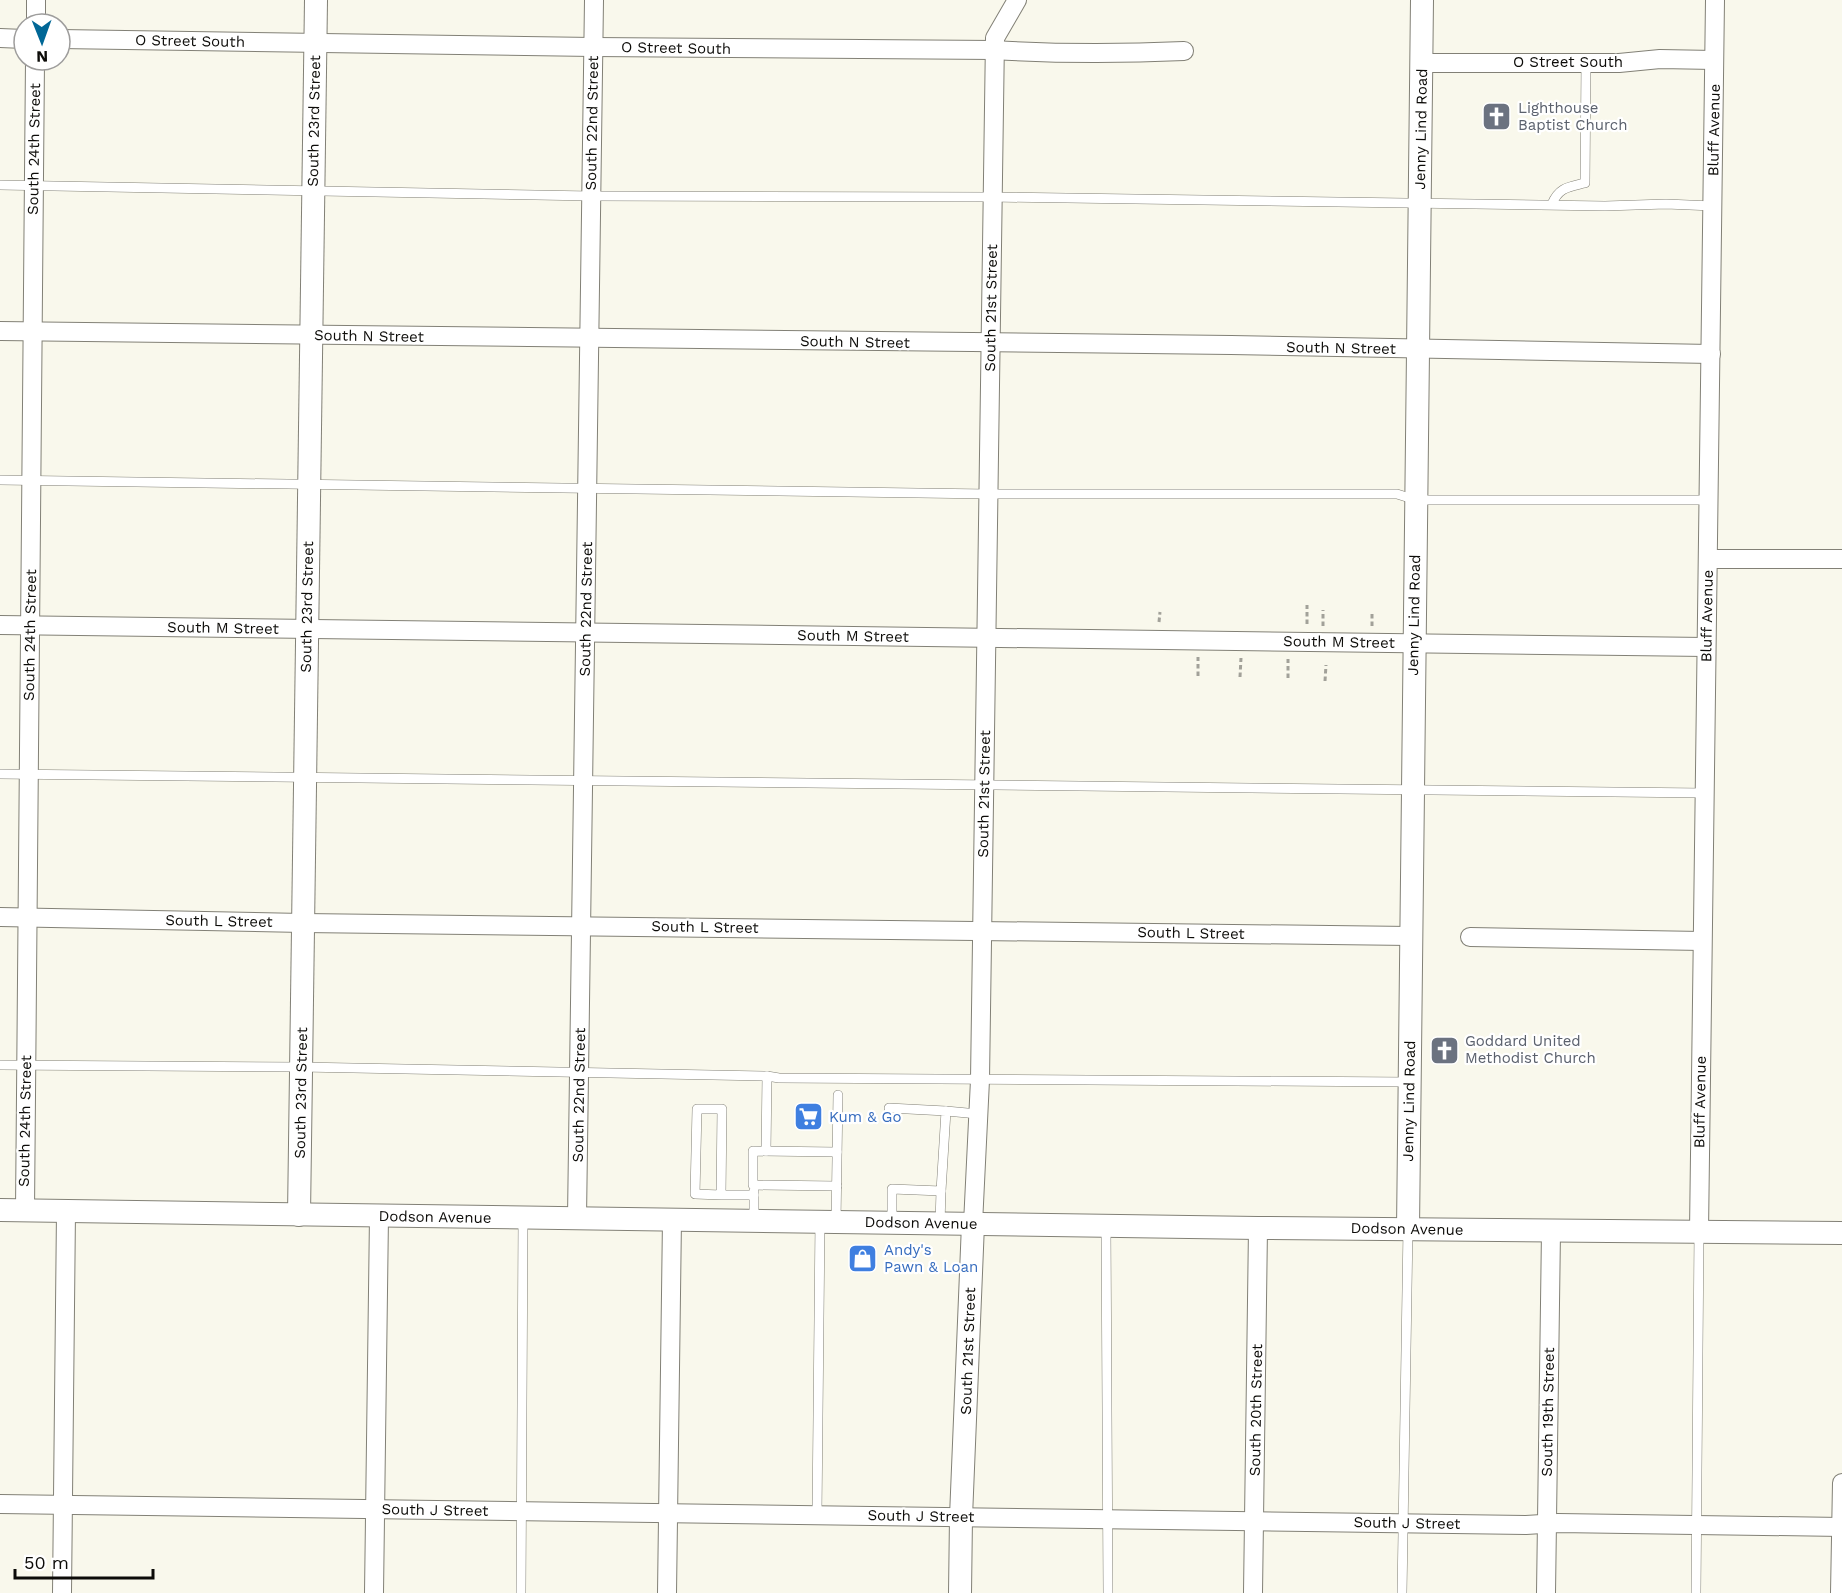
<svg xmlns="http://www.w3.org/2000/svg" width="1842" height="1593" viewBox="0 0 1842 1593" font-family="'Work Sans',sans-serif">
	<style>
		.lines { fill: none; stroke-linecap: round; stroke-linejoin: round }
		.service-casing { stroke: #828076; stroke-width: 10 }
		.minor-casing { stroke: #828076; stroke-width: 20 }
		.tertiary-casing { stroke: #828076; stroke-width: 24 }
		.path { stroke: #a2a199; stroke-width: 3; stroke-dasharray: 4.5 3; stroke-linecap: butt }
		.service { stroke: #fff; stroke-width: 9 }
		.minor { stroke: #fff; stroke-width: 18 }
		.tertiary { stroke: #fff; stroke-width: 22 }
		.labels { text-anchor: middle; stroke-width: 4.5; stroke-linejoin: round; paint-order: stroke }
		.street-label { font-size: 15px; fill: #0c0b08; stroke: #fff }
		.worship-label { font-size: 15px; fill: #5b616d; stroke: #fff; text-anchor: start }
		.shop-label { font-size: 15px; fill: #366cbe; stroke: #fff; text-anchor: start }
	</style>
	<rect width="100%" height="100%" fill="#f9f8ec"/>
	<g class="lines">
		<defs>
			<g id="service">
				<path d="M0,185L591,196L992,197L1605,206L1666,204L1713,206"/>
				<path d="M1552,204C1559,187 1569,187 1585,183L1586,62"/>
				<path d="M0,480L988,494H1397L1416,500H1709"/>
				<path d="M0,774L1704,793"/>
				<path d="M0,1065L301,1067L767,1076L779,1078L1409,1082"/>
				<path d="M889,1108L946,1111L941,1191L892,1189V1223"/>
				<path d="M946,1111L978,1114"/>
				<path d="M766,1151L767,1076"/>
				<path d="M837,1186L753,1185V1151L837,1152"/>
				<path d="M721,1195L695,1194L697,1109H722L721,1195H754"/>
				<path d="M754,1220V1191"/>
				<path d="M836,1222L838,1095"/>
				<path d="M940,1223L941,1191"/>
				<path d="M1106,1226L1108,1593"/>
				<path d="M817,1514L820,1221"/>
				<path d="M521,1593L523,1218"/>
				<path d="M1402,1593L1408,1229"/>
				<path d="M1696,1593L1699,1232"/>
			</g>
			<g id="minor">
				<path d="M36,24V0"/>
				<path d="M0,38L24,39"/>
				<path d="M60,39L593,47L995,50C1058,54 1120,54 1184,51"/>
				<path d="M1422,63H1619L1660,59L1714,60"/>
				<path d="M0,331L1231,345L1711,354"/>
				<path d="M1708,559H1842"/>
				<path d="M0,625L1706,647"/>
				<path d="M0,917L303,923L1410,936"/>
				<path d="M1470,937L1702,941"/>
				<path d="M25,1211L35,60"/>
				<path d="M577,1218L594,0"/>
				<path d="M973,1224L980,1080L995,38L1017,0"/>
				<path d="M1699,1232L1715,0"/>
				<path d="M0,1504L1526,1525L1558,1523L1842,1527"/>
				<path d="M62,1593L66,1211"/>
				<path d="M374,1593L379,1216"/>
				<path d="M667,1593L672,1219"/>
				<path d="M1253,1593L1258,1228"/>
				<path d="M1546,1593L1551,1231"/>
				<path d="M1840,1593L1842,1483"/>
			</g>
			<g id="tertiary">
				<path d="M0,1210L1258,1228L1842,1233"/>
				<path d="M299,1215L316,0"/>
				<path d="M1408,1229L1422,0"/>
				<path d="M960,1593L961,1517L973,1224"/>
			</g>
		</defs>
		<!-- service casing -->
		<use href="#service" class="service-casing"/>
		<!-- minor casing -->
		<use href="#minor" class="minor-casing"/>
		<!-- tertiary casing -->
		<use href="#tertiary" class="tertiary-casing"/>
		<!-- path -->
		<g class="path">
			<path d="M1159,622L1160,612"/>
			<path d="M1307,624V605"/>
			<path d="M1323,626V610"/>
			<path d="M1372,626V613"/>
			<path d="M1198,676V657"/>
			<path d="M1240,677L1241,658"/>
			<path d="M1288,678V659"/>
			<path d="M1325,681L1326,665"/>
		</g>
		<!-- service -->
		<use href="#service" class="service"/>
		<!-- minor -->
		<use href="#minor" class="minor"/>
		<!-- tertiary -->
		<use href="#tertiary" class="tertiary"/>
	</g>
	<!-- icons -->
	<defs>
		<symbol id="church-square" viewBox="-11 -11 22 22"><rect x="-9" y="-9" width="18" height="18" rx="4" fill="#6b7280" stroke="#fff"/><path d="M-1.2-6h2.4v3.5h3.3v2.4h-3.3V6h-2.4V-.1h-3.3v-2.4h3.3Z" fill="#fff"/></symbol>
		<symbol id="supermarket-square" viewBox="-11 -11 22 22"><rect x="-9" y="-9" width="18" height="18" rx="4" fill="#3f7fe0" stroke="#fff"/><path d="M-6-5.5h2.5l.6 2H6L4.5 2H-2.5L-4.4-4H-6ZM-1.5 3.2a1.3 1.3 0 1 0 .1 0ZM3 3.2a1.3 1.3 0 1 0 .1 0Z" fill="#fff"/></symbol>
		<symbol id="shop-square" viewBox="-11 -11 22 22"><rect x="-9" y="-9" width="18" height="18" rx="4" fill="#3f7fe0" stroke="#fff"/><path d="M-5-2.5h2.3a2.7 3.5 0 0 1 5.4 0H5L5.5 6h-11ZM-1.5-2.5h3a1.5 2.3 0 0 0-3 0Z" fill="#fff"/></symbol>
	</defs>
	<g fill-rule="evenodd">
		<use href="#church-square" x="1480" y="100" width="33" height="33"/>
		<use href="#church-square" x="1428" y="1034" width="33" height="33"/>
		<use href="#supermarket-square" x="792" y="1100" width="33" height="33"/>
		<use href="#shop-square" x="846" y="1242" width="33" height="33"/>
	</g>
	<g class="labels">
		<!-- street labels -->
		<g class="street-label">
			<text transform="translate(190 41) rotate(1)" y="5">O Street South</text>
			<text transform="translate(676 48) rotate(1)" y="5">O Street South</text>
			<text x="1568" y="67">O Street South</text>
			<text transform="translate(314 121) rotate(-89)" y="5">South 23rd Street</text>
			<text transform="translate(592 123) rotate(-89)" y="5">South 22nd Street</text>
			<text transform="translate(1421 129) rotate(-89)" y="5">Jenny Lind Road</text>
			<text transform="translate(1714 130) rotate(-89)" y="5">Bluff Avenue</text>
			<text transform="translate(34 149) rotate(-89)" y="5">South 24th Street</text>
			<text transform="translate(991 308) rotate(-89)" y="5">South 21st Street</text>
			<text transform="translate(369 336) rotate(1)" y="5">South N Street</text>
			<text transform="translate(855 342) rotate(1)" y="5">South N Street</text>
			<text transform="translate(1341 348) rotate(1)" y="5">South N Street</text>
			<text transform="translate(307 607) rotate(-89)" y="5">South 23rd Street</text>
			<text transform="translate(586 609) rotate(-89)" y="5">South 22nd Street</text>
			<text transform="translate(1414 615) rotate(-89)" y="5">Jenny Lind Road</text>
			<text transform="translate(1707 616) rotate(-89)" y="5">Bluff Avenue</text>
			<text transform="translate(223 628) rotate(1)" y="5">South M Street</text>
			<text transform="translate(30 635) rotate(-89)" y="5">South 24th Street</text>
			<text transform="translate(853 636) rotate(1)" y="5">South M Street</text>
			<text transform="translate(1339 642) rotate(1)" y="5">South M Street</text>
			<text transform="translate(984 794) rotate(-89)" y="5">South 21st Street</text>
			<text transform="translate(219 921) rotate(1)" y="5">South L Street</text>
			<text transform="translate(705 927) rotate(1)" y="5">South L Street</text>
			<text transform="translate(1191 933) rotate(1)" y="5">South L Street</text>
			<text transform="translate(301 1093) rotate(-89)" y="5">South 23rd Street</text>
			<text transform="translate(579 1095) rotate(-89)" y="5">South 22nd Street</text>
			<text transform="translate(1409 1101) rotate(-89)" y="5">Jenny Lind Road</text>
			<text transform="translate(1700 1102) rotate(-89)" y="5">Bluff Avenue</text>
			<text transform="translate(25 1121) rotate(-89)" y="5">South 24th Street</text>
			<text transform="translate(435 1217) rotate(1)" y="5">Dodson Avenue</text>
			<text transform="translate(921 1223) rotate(1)" y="5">Dodson Avenue</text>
			<text transform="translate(1407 1229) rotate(1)" y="5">Dodson Avenue</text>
			<text transform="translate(968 1351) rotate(-88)" y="5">South 21st Street</text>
			<text transform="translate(1256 1410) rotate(-89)" y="5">South 20th Street</text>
			<text transform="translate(1548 1412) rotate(-89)" y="5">South 19th Street</text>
			<text transform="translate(435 1510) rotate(1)" y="5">South J Street</text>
			<text transform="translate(921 1516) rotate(1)" y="5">South J Street</text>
			<text transform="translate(1407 1523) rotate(1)" y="5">South J Street</text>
		</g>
		<!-- worship labels -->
		<g class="worship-label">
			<text x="1518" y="113">Lighthouse<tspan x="1518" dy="17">Baptist Church</tspan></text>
			<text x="1465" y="1046">Goddard United<tspan x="1465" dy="17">Methodist Church</tspan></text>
		</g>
		<!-- shop labels -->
		<g class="shop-label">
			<text x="829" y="1122">Kum &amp; Go</text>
			<text x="884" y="1255">Andy's<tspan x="884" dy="17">Pawn &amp; Loan</tspan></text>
		</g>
	</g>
	<!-- north arrow -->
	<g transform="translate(42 42) rotate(179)"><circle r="28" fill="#ffffff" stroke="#9e9d9c" stroke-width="1.5"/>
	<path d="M0-4.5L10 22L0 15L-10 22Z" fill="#006796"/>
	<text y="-9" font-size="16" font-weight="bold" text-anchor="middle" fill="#0c0b08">N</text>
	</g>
	<!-- scale -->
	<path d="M15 1569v9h138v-9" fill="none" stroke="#0c0b08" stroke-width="3"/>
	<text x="24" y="1569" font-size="18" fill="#0c0b08" stroke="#ffffff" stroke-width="4.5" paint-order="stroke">50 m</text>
</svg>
